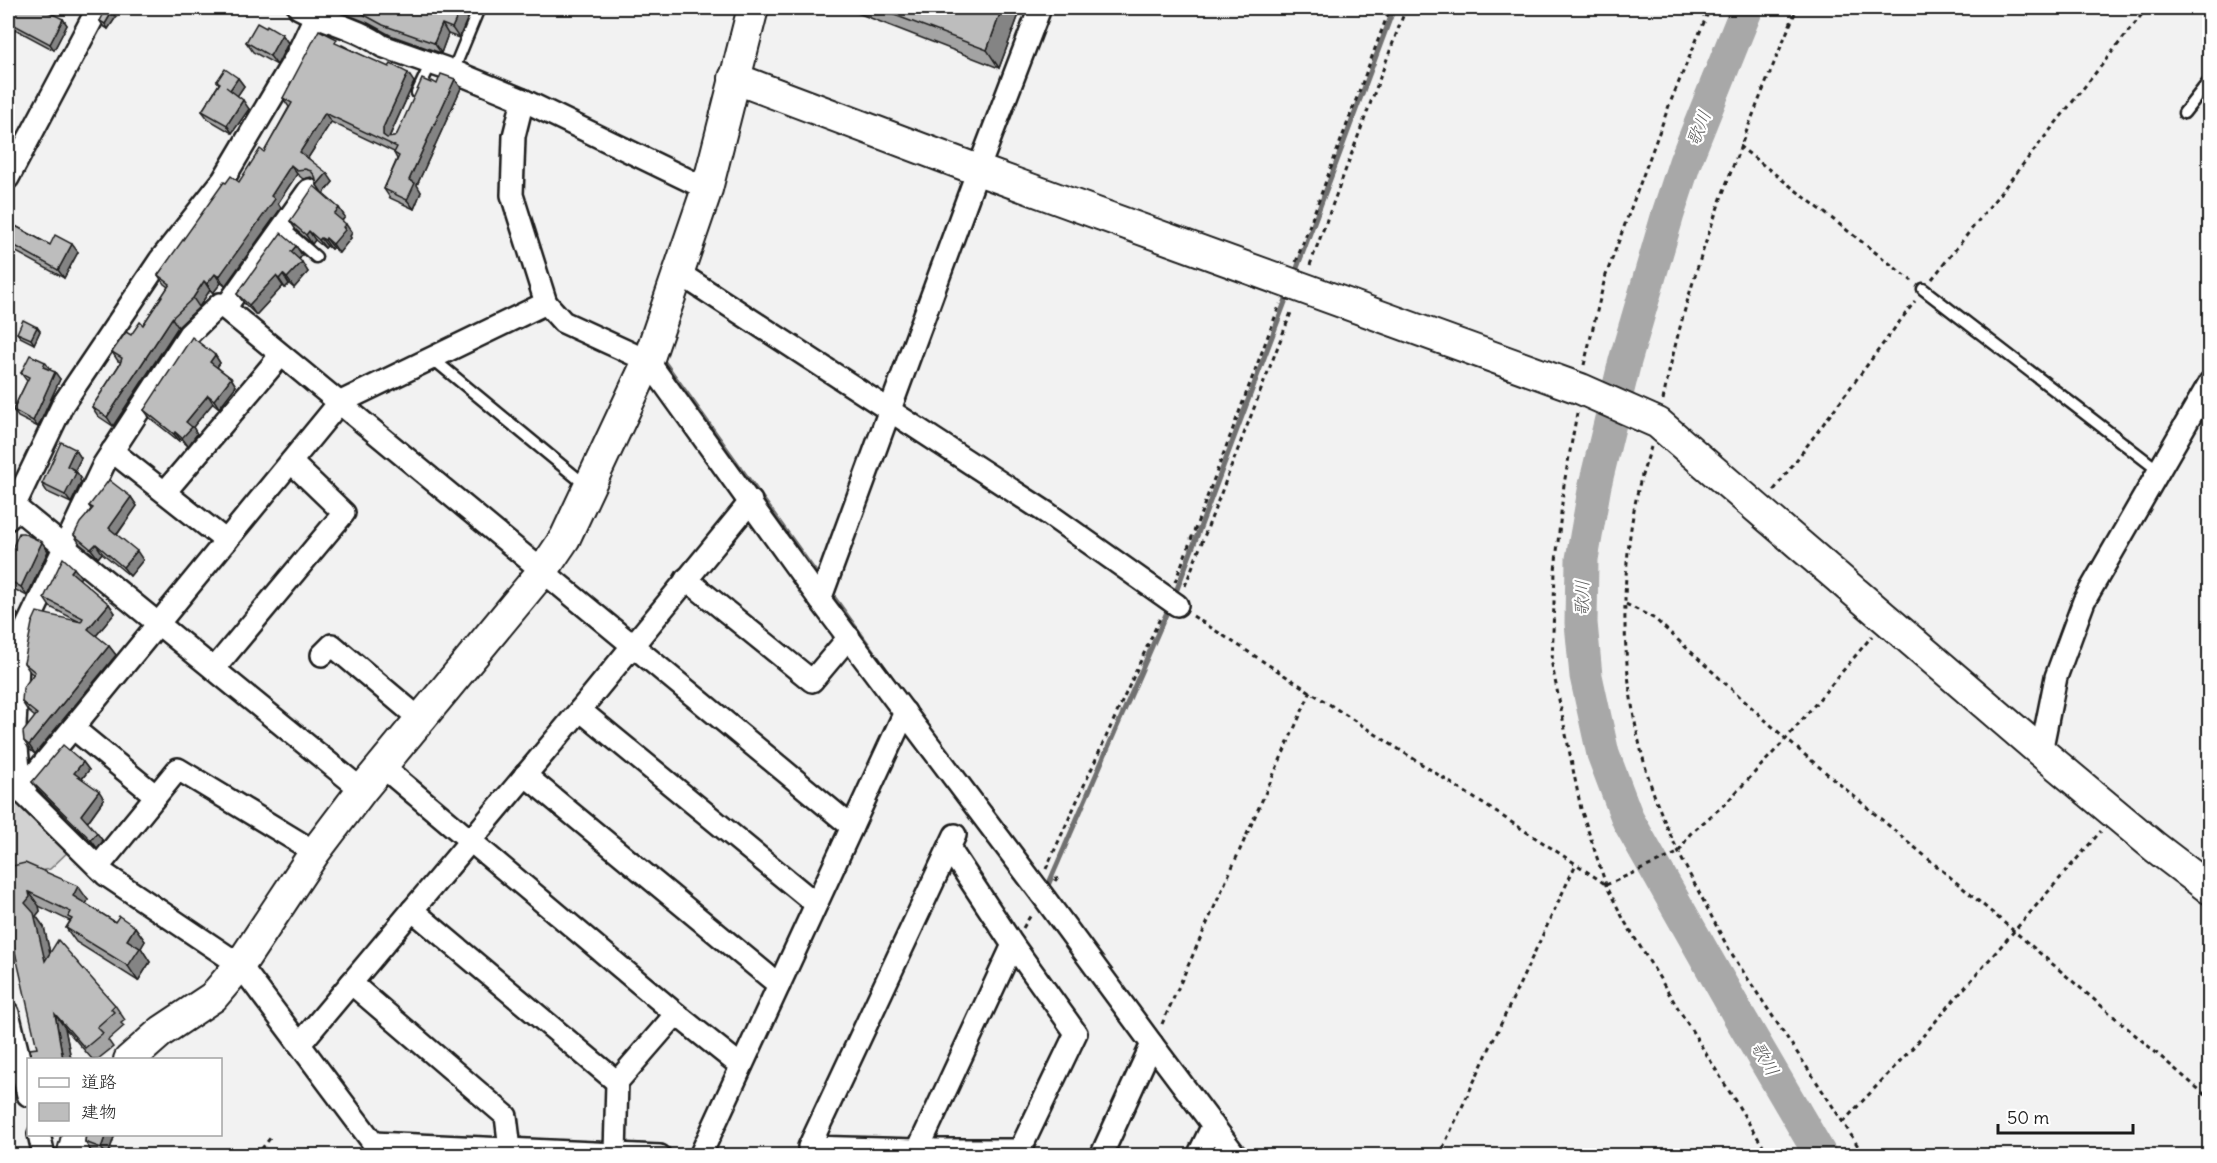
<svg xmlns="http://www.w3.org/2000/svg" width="2217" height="1163" viewBox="0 0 2217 1163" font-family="Delius,'Klee One',sans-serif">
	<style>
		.green { fill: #d2d2d2; stroke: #777; stroke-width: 1.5 }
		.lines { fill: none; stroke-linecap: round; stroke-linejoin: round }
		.stream { stroke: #707070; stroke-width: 5 }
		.river { stroke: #a8a8a8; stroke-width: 33 }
		.lane-casing { stroke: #1c1c1c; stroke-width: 15 }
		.street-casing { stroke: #1c1c1c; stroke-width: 26 }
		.secondary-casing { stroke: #1c1c1c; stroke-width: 34 }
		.path { stroke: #1c1c1c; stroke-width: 3; stroke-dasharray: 4.5 4.5; stroke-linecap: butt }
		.lane { stroke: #fff; stroke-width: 10 }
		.street { stroke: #fff; stroke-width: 21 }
		.secondary { stroke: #fff; stroke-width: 30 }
		.wall { fill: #a3a3a3; stroke: #1c1c1c; stroke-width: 1.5 }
		.shaded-wall { fill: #848484; stroke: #1c1c1c; stroke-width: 1.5 }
		.building { fill: #bdbdbd; stroke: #1c1c1c; stroke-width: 1.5 }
		.labels { text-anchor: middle; stroke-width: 4.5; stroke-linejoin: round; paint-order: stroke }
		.water-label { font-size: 18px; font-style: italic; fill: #5b5b5b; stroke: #fff }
	</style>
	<rect width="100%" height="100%" fill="#f2f2f2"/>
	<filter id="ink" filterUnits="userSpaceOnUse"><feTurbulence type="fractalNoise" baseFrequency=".0167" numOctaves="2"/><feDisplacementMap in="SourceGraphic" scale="12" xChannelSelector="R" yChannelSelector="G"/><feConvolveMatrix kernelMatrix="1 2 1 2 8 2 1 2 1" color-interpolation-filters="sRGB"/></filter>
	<g filter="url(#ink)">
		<!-- green -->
		<path class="green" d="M22,798L73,847L50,869L8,878V800Z"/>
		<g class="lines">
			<!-- stream -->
			<g class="stream">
				<path d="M1294,276L1394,8"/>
				<path d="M661,358L822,582"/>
				<path d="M829,591L899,688"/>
				<path d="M1174,597L1288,294"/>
				<path d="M1046,890L1170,605"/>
			</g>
			<!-- river -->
			<path class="river" d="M1747,8L1685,162L1668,214L1625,361L1595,485L1582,559L1581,623L1586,676L1603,754L1628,820L1739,1016L1821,1156"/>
			<defs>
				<g id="lane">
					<path d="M453,71L479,8"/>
					<path d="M417,93L431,63"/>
					<path d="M2184,113L2210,80"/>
					<path d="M282,227L316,257"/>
					<path d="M1923,289L2158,470"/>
					<path d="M433,359L588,487"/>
				</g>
				<g id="street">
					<path d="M299,8C325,22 358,28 382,46L453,71L523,100L707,189"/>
					<path d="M523,100L514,136L512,195L546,303L563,322L648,361L820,600L1043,896L1152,1044L1101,1156"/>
					<path d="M8,178L98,8"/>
					<path d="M679,273L1047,513L1177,605"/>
					<path d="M225,308L309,190"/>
					<path d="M112,451L226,541"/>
					<path d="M165,492L281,355"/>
					<path d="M14,506L362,790"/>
					<path d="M8,519L63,404L160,260L223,180L296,57L319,8"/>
					<path d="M686,579L812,681L849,637"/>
					<path d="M820,600L978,170L1040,8"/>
					<path d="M322,655L332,645L421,720"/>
					<path d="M214,669L344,513L291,462"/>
					<path d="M580,710L816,904"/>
					<path d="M73,728L156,796"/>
					<path d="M2041,752L2056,677L2084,601L2210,382"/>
					<path d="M383,767L676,1014L741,1066"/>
					<path d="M525,775L779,985"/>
					<path d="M21,791L15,726L18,664L26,628L104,464L189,334L220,304L852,827"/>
					<path d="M21,791L339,403L546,303"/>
					<path d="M8,793L21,791L106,875L240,965L383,1156"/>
					<path d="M949,848L1013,945L1076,1033L1020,1150H917L809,1147L955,835"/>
					<path d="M98,867L178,769L315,852"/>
					<path d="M412,910L617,1082"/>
					<path d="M351,983L506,1116L510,1149"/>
					<path d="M8,1013L28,1095"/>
					<path d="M300,1044L580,710L751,501"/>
					<path d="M1152,1044L1236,1156"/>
					<path d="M39,1134L44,1156"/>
					<path d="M373,1143L660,1156"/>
					<path d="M615,1153L617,1082L676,1014"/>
					<path d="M700,1156L905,712"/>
					<path d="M915,1156L1013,945"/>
					<path d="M1198,1156L1213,1125"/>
				</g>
				<g id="secondary">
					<path d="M734,78L978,170L1581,389L1658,423L2041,752L2155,847L2210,889"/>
					<path d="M129,1060L162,1031L213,997L240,965L315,852L362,790L542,572L565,538L648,361L707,189L753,8"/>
					<path d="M72,1156L78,1134"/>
				</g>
			</defs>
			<!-- lane casing -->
			<use href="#lane" class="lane-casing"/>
			<!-- street casing -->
			<use href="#street" class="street-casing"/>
			<!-- secondary casing -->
			<use href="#secondary" class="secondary-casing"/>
			<!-- path -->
			<g class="path">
				<path d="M1683,8L1706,16"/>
				<path d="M1739,146L1912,281"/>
				<path d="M1296,262L1390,8"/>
				<path d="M1310,265L1406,8"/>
				<path d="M1932,279L2147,8"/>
				<path d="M1584,365L1605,278L1670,103L1710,8"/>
				<path d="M1663,400C1690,264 1744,135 1797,8"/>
				<path d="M1577,413L1564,484L1555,571L1552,665L1581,809L1606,885L1625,922L1769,1156"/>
				<path d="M1651,447C1647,461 1641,476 1638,490C1618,580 1621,681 1646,769C1659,815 1680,857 1702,898C1712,917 1721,936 1732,954C1775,1022 1822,1087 1864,1156"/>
				<path d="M1774,490L1915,301"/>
				<path d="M1175,582L1280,304"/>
				<path d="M1185,586L1292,310"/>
				<path d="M1626,604L1655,619L1786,739L2014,931L2210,1099"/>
				<path d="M1193,616L1576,864L1605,884"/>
				<path d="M1046,869L1161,616"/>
				<path d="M1055,881L1060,874"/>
				<path d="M1606,885L1678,853L1690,834L1726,803L1786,739L1872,636"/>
				<path d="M1023,928L1032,913"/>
				<path d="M1162,1024L1311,691"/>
				<path d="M1843,1122L1916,1044L2101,831"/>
				<path d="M256,1156L271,1137"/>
				<path d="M1439,1156L1576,864"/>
			</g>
			<!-- lane -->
			<use href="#lane" class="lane"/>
			<!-- street -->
			<use href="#street" class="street"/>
			<!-- secondary -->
			<use href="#secondary" class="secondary"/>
		</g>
		<!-- wall -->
		<g class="wall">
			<path d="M8,8L63,19L67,25L54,50L15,29L8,41Z"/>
			<path d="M70,8H84L81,13Z"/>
			<path d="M336,8H472L459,38L448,34L441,53L390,35L368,23L339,11Z"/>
			<path d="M848,8H1026L1025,10L1021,9L999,68L850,10Z"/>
			<path d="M116,17L108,29L103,26L100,21Z"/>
			<path d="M266,28L282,34L288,43L277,65L253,52L246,42Z"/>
			<path d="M342,45L414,82L389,138L394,137L397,134L431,83L437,84L455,79L461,88L417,185L421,192L414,209L390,198L384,189L397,159L394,153V152L331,122L308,158L333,182L323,194L339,208L345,217L342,221L352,233L350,236L351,238L339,253L333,247L331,249L327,246L325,248L315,240L312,244L296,230L290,221L321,192L317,185L315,179L311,177L303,179L297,174L278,203L281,208L225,286L221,283L213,293L210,290L199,307L178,327L113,426L98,416L92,407L121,362L118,361L112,352L143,325L168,287L164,284L158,275L226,183L239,182L264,152L289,107L283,98Z"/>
			<path d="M238,78L244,86L237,96L249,109L232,133L208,119L202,111L219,84L217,81Z"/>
			<path d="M8,222L50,245L78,252L64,278L11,249L8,256Z"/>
			<path d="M296,246L302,255L299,260L308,272L294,288L289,284L285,288L283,286L256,315L244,303L237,294Z"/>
			<path d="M37,327L40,331L34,344L20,337L17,333Z"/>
			<path d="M215,355L220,363L217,367L231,378L236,386L219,408L213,403L193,427L197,434L188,446L180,439L179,441L150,418L144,410Z"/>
			<path d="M50,369L49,370L60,379L38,427L18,417L13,410L27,381L21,373Z"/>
			<path d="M75,449L81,458L75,470L81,478L80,480L81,482L71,503L47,492L42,484Z"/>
			<path d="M131,497L137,506L117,535L143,560L130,576L102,553L98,558L80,544L74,535L91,509L89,506Z"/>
			<path d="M48,551L27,596L8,586V558Z"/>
			<path d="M81,577L79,579L109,604L115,613L96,636L109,646L116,655L35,754L30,750L24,741L35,717L28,711L22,702L33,674L30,672L24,663L78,621L50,607L44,598Z"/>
			<path d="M83,762L89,770L82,779L104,799L87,823L103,841L97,848L38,790L32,782Z"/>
			<path d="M8,867L88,900L86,904L115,922L135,927L145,941L141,948L150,962L138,981L76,942L66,928L70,921L39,906L40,911L36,916L44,927L50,953L115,1005L125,1020L121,1023L124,1026L108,1040L113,1047L98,1059H92L65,1028L71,1059H32L37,1048Z"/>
			<path d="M86,1134H115L108,1155H104L91,1151L85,1142Z"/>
		</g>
		<!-- shaded-wall -->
		<g class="shaded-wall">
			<path d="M77,8H84L81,13Z"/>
			<path d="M461,8H472L459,38L452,28Z"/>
			<path d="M1002,8H1020L1021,9L999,68L987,50Z"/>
			<path d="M112,12L116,17L108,29L105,24Z"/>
			<path d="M63,19L67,25L54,50L50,44Z"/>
			<path d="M11,23L15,29L8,41V29Z"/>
			<path d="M442,24L448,34L441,53L434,43Z"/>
			<path d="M282,34L288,43L277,65L270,56Z"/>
			<path d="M408,73L414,82L389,137L390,144L383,135V128Z"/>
			<path d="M238,78L244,86L236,98L230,90Z"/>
			<path d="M455,79L461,88L417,185L421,192L414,209L407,200L409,180Z"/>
			<path d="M243,100L249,109L232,133L227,125Z"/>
			<path d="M325,113L331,122L306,161L300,152Z"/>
			<path d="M291,165L297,174L278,203L281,208L225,286L219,277Z"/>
			<path d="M327,173L333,182L323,194L317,185Z"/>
			<path d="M339,208L345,217L340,223L334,214Z"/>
			<path d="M346,224L352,233L350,236L351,238L339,253L333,244Z"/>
			<path d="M309,231L315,240L312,244L306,235Z"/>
			<path d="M321,238L327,246L325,248L319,240Z"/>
			<path d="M326,238L333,247L331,249L325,240Z"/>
			<path d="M8,244L11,249L8,256Z"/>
			<path d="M72,244L78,252L64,278L58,270Z"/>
			<path d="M296,246L302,255L297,262L291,252Z"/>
			<path d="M302,262L308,272L294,288L287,278Z"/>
			<path d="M215,274L221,283L213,293L207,284Z"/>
			<path d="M283,274L289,284L285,288L279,279Z"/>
			<path d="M276,276L283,286L256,315L249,305Z"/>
			<path d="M204,281L210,290L199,307L193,298Z"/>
			<path d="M172,318L178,327L113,426L107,417Z"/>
			<path d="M37,327L40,331L34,344L31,339Z"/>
			<path d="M215,355L220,363L215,370L210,362Z"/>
			<path d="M45,362L50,369L48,373L43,367Z"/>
			<path d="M55,372L60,379L38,427L33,421Z"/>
			<path d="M231,378L236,386L219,408L214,400Z"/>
			<path d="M208,395L213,403L193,427L197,434L188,446L182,438L186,422Z"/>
			<path d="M175,432L180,439L179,441L174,434Z"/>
			<path d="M75,449L81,458L75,470L81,478L80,480L81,482L71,503L65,495L67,466Z"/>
			<path d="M131,497L137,506L115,537L109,528Z"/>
			<path d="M42,542L48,551L27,596L21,587Z"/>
			<path d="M96,544L102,553L98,558L91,549Z"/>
			<path d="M137,551L143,560L130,576L123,567Z"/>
			<path d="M74,568L81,577L77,581L71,572Z"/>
			<path d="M109,604L115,613L94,638L88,629Z"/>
			<path d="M11,606L18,615L14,625L8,653V615Z"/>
			<path d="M109,646L116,655L35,754L29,745Z"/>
			<path d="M83,762L89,770L80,781L74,773Z"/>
			<path d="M99,791L104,799L86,824L81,815Z"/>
			<path d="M97,833L103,841L97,848L91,840Z"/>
			<path d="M78,886L88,900L83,910L73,896Z"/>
			<path d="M29,892L39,906L40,911L36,916L44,927L55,975L45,961L25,903Z"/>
			<path d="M135,927L145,941L141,948L150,962L138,981L128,966L127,940Z"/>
			<path d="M55,1014L65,1028L71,1059H63Z"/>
			<path d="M106,1134H115L108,1155H107L101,1148Z"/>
		</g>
		<!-- building -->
		<g class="building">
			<path d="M8,8H41L63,19L50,44L11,23L8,29Z"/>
			<path d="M348,8H461L452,28L442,24L434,43L383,25L361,13Z"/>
			<path d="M876,8H1002L987,50Z"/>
			<path d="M106,9L112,12L105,24L100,21Z"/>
			<path d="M257,23L266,28L267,25L282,34L270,56L246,42Z"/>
			<path d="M319,30L337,39L335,43L389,67L391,64L408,73L383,128V135L387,138L394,137L397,134L422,79L431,83L432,81L437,84L441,74L455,79L409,180L415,183L407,200L384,189L399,156L394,153L397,147L325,113L300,152L327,173L317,185L315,176L311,171L305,169L297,170L291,165L271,196L275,199L219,277L215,274L207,284L204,281L193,298L172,318L107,417L92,407L120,364L122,358L112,352L126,332L131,335L140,322L143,325L170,284L158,275L224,182L226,183L231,176L239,182L260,149L264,152L292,103L283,98Z"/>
			<path d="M225,69L238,78L230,90L226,87L243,100L227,125L202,111L220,83L217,81Z"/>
			<path d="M314,186L339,208L334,214L346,224L343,227L345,230L333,244L326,238L325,240L321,238L319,240L309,231L306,235L290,221Z"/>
			<path d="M8,222L50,245L55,235L72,244L58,270L8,242Z"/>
			<path d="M281,233L296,246L291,252L302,262L287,278L283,274L279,279L276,276L249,305L237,294Z"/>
			<path d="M23,320L37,327L31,339L17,333Z"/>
			<path d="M192,337L215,355L210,362L231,378L214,400L208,395L186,422L192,427L182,438L175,432L174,434L144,410Z"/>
			<path d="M30,355L45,362L43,367L55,372L33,421L13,410L29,377L21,373Z"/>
			<path d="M61,442L75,449L67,466L75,470L74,472L76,473L65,495L42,484Z"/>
			<path d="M109,480L131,497L109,528L137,551L123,567L96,544L91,549L74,535L80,523L93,508L89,506Z"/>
			<path d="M19,533H23L42,542L21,587L8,580V558Z"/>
			<path d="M63,558L74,568L71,572L109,604L88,629L109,646L29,745L24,741L23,732L37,714L22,702L23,688L35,672L24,663L32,623L37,612L81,622L83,618L44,598Z"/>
			<path d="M8,605L11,606L8,615Z"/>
			<path d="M63,745L83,762L74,773L99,791L81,815L97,833L91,840L32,782Z"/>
			<path d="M25,863L78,886L73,896L115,922L119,916L135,927L127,940L140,948L128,966L66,928L72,919L68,917L71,912L29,892L30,897L25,903L34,913L45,961L58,940L115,1005L111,1009L114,1012L97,1027L103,1033L85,1048L55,1014L63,1059H32L30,1049L37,1048L8,921V867Z"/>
			<path d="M86,1134H106L101,1148L85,1142Z"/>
		</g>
	</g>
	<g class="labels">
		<!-- water labels -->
		<g class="water-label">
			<text transform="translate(1699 128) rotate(-68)" y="6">歌川</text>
			<text transform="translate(1582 598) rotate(-89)" y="6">歌川</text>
			<text transform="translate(1765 1059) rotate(60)" y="6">歌川</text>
		</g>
	</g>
	<!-- margin -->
	<rect width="2217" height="1163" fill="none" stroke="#fff" stroke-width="30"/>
	<rect x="15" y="15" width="2187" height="1133" fill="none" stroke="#1c1c1c" stroke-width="2" filter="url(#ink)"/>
	<!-- legend -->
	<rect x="27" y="1058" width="195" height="78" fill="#ffffff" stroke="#a4a4a4" stroke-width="1.5"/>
	<rect x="39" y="1078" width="30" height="9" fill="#ffffff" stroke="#a4a4a4" stroke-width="1.5"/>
	<text x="81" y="1088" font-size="18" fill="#1c1c1c">道路</text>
	<rect x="39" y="1103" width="30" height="18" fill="#bdbdbd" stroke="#a4a4a4" stroke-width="1.5"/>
	<text x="81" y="1118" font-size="18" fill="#1c1c1c">建物</text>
	<!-- scale -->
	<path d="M1998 1124v9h135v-9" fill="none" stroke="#1c1c1c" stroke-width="3"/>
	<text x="2007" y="1124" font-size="18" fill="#1c1c1c" stroke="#ffffff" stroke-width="4.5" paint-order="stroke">50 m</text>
</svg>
